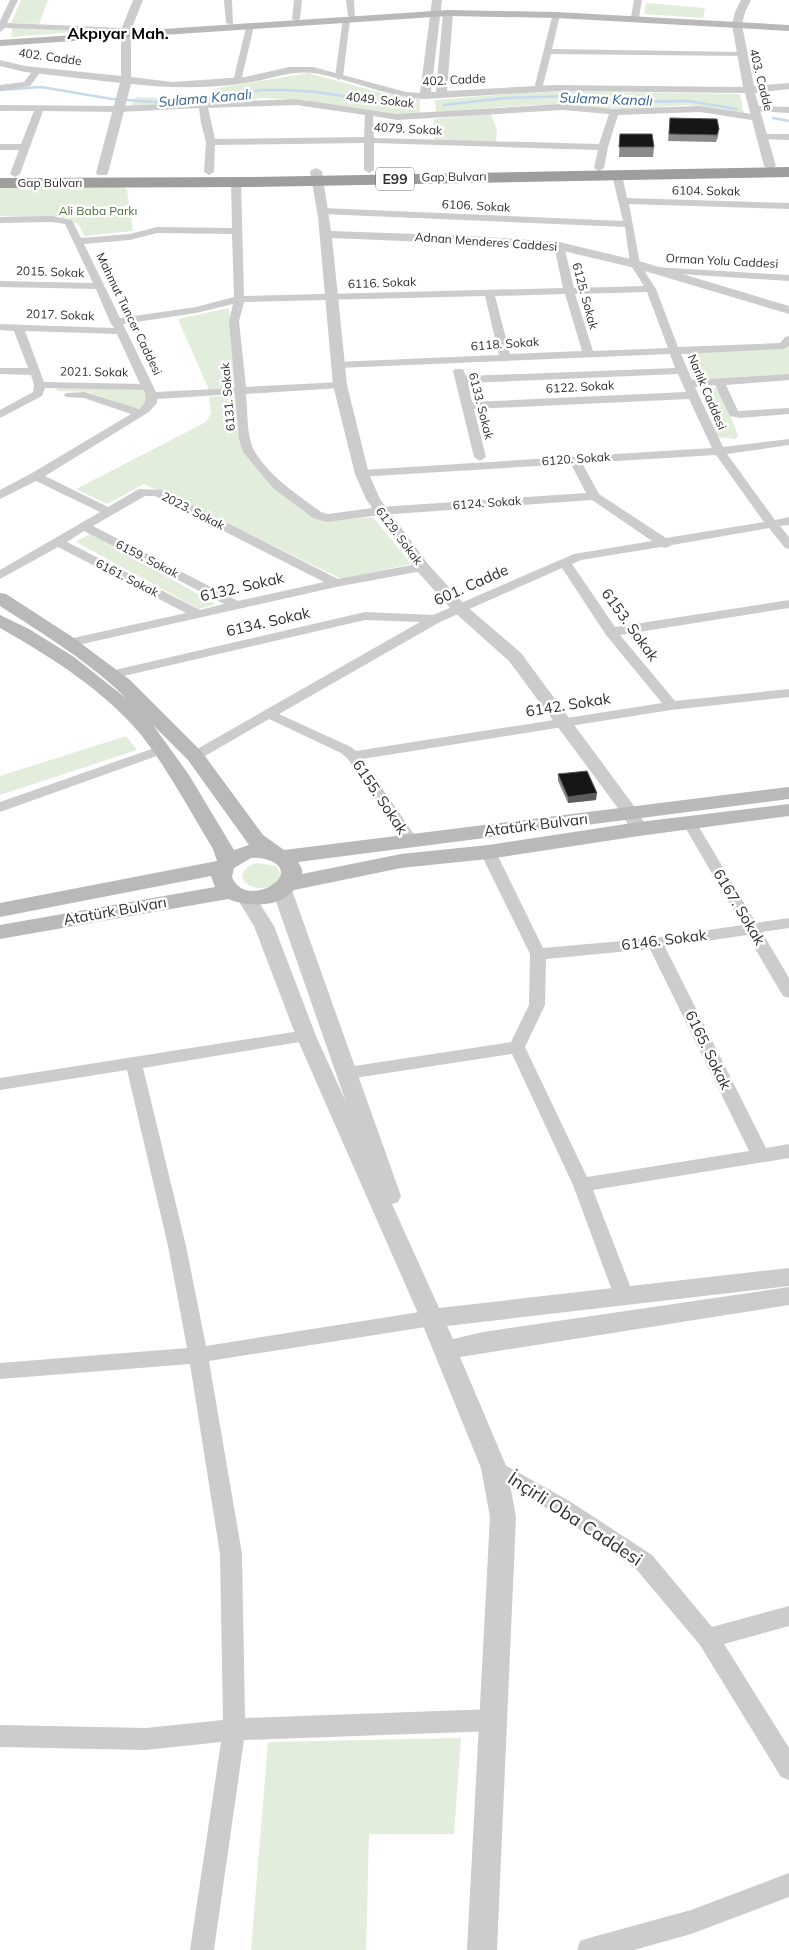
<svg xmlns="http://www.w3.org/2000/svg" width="789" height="1950" viewBox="0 0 789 1950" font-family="Mulish,sans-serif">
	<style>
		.green { fill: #e2eedb }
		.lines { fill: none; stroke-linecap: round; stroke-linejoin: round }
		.stream { stroke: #c5d9ef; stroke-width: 2.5 }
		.minor { fill: #ccc; fill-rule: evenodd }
		.tertiary { fill: #ccc; fill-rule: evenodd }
		.secondary { fill: #b9b9b9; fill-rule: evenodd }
		.trunk { fill: #9e9e9e; fill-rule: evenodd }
		.wall { fill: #8a8a8a }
		.shaded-wall { fill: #5c5c5c }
		.building { fill: #161616; stroke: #5c5c5c }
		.labels { text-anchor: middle; stroke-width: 5; stroke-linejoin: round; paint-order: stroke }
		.far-street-label { font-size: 12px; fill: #2f2f2f; stroke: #fff }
		.far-park-label { font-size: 12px; fill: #496f37; stroke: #fff }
		.far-water-label { font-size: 14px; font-style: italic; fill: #34639a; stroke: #fff }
		.shield { fill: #fff; stroke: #6d6d6d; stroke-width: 1 }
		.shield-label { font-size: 14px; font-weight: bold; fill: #2f2f2f }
		.street-label { font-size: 15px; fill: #2f2f2f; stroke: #fff }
		.far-district-label { font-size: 16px; font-weight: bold; fill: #000; stroke: #fff }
		.near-street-label { font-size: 18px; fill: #2f2f2f; stroke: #fff }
	</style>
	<rect width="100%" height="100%" fill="#fff"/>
	<!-- green -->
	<g class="green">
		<path d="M21,0H48L39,24L11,23Z"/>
		<path d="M646,3L705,8L703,18L644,14Z"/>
		<path d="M12,28L100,30L11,37Z"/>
		<path d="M308,73L382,93L420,99V114H399L313,103L308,100L259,98L253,100L131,107L136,97L189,99L213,95L217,88Z"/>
		<path d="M544,91L740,94L744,114L688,105L627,109L531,105L436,112L435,100Z"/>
		<path d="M491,114L497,130L496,144L434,142V119Z"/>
		<path d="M0,186L123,187L127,190L133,231L84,236L79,225L68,218L0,216Z"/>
		<path d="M229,308L237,388L209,390L178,319Z"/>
		<path d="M789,347V374L693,380L685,350Z"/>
		<path d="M711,386L721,391L738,436L736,439L718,437L700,387Z"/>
		<path d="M58,388L145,390L147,403L140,408H133L88,392L57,391L56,389Z"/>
		<path d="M236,395L247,452L323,521L373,517L411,564L342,579L144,484L107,504L76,489L206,422L211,413L209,397Z"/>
		<path d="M90,534L216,604L199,609L76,542Z"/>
		<path d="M126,736L137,750L0,795V776Z"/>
		<path d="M257,863L276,866L281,874C278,890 256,891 245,883L242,876C244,868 250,865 257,863Z"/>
		<path d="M461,1738L454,1834H369L366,1950H251L268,1742Z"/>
	</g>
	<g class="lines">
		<!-- stream -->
		<g class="stream">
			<path d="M0,90L41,87L112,99L169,103L219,99L261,90H288L316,92L410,106"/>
			<path d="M444,105L505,98L568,96L614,102L688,101L737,109"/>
			<path d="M773,118L789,121"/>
		</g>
		<!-- minor -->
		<g class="minor">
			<path d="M10,0H18L7,23L126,28L130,30L126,32L5,28L0,32V21Z"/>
			<path d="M224,0H232L233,25L226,23Z"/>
			<path d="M294,0H302L300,19L296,21L292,19Z"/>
			<path d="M346,0H354L355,18L348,16Z"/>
			<path d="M634,0H642L639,17L635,19L631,17Z"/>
			<path d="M553,13L560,15L552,49L742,52L746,54L742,56L551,54L542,89L538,92L534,89Z"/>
			<path d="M343,18L350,20L343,77L339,80L335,77Z"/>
			<path d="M247,24L254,26L241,81L237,84L233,81Z"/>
			<path d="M35,68L42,70L30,86L0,91V85L24,82Z"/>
			<path d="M296,99L397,114L562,104L614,109L700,106L758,115L762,118L758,121L700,112L618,115L608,147L604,168L599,171L594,168L598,150L374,143V170L369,173L364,170V143L215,145L214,172L209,175L204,172L206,142L201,123L199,108L119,112L43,111L20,174L15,177L10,174L19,150H0V144H21L34,111H0V105L119,106ZM296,105L365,115L364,137L215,139L208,108ZM562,110L609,114L599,144L374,138L373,116L397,120Z"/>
			<path d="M754,106L789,107V113L751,111V107Z"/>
			<path d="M763,134H789V140L760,139V135Z"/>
			<path d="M617,172L622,175L627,198L789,203V209L629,204L640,264L656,289L678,347L780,343L785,337L789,336V346L783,349L681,354L692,380L789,374V380L726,385L738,411L789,408V414L740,418L730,416L715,385L695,387L723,447L789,439V445L727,454L775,520L789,517V525L780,526L789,537V549L785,548L769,528L672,545L666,548L661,547L581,560L572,564L615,627L789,600V608L620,635L675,701L789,689V697L671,710L362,759L418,840L415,843H405L348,759L341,753L269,719L200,759H190L188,756L190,753L420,622L365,620L111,679L106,678L104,675L106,672L365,612L433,615L574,554L652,541L592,500L380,515L327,522L313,518L273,488L243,452L239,439L235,394L157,399V403L149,412L45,476L108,507L139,489L162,490L338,579L422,563L427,564L428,567L427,570L336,587L69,647L64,646L62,643L64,640L186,613L58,547L0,579V570L100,512L36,481L0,499V490L32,473L131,414L84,398L66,397L64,395L66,393L85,392L139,409C146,404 147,398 144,390L45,388L42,396L0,418V410L33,392L34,385L31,375L0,374V368H28L14,331L0,330V324L114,328L110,322L96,289L0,287V281L93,283L65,224L52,222L0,223V217L52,216L72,220L81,238L130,234L157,227L232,228L231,182L236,179L241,182L244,296L563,288L554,246L559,243L564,246L574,288L644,286L630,264L625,227L322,214L317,211L322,208L623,221L612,175ZM157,233L232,234L234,297L196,307L120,318L84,244L130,240ZM647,292L668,348L593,351L575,294ZM565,294L582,351L510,354L495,296ZM485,296L499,355L337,362L332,365L337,368L670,354L675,368L466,376L463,369H455L453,371L474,457L480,461L486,457L474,409L689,399L712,448L362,470L358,471L356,474L358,477L571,464L586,493L380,507L328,514L321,512C298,495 271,478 255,452C246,437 248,411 246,394L340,388L346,385L340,382L246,387L239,321L244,302ZM233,304L229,321L235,388L156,392L123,324L196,313ZM25,331L117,334L140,384L44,382ZM678,374L686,392L472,402L468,383ZM716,455L764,522L666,538L599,494L582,463ZM145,496H155L324,582L238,601L93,526ZM84,531L224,604L200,610L67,542ZM562,568L606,635L662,703L356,751L351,747L279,714L440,622Z"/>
			<path d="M654,267L789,275V281L650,272L649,270Z"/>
			<path d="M163,745L168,746L170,749L168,752L0,812V802Z"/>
			<path d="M689,817L694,819L696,822L756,923L789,918V928L762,932L789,978V998L783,996L747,935L665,947L766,1148L789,1144V1158L593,1190L634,1296L631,1301L624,1304L617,1301L614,1296L573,1185L512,1054L348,1079L342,1077L339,1073L342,1069L348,1067L511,1042L529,1005L530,954L480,852L483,849H493L496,852L543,948L655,938L742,925L682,822L684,819ZM650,949L749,1151L587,1177L525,1047L545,1005L546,959Z"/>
			<path d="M306,1030L312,1032L314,1036L312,1040L143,1068L186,1246L206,1346L432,1310L439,1313L442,1318L439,1323L432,1326L209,1361L242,1554L245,1718L493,1709L501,1712L504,1720L501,1728L493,1731L244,1740L214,1950H190L221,1742L146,1750L0,1747V1725L146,1728L223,1720L220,1554L190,1364L0,1379V1363L187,1348L168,1246L127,1070L0,1090V1078Z"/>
			<path d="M494,1459L571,1502L652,1555L712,1627L789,1606V1626L724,1644L789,1748V1780L781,1777L700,1645L636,1569L557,1514L487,1474L484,1468L487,1462Z"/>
			<path d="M789,1873V1897L691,1934L634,1950H577L580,1941L589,1938L691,1910Z"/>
		</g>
		<!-- tertiary -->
		<g class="tertiary">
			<path d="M133,0H143L131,30V77L172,82L245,77L289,67H313L406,92L420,93L432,0H442L431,92H436L443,13L448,10L453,13L447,91L555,85L743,87L732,25L735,12L741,0H751L745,12L742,25L754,86L789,83V89L755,93L776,166L770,169L764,166L745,93L555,91L425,99C386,97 351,79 313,73C290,70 268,80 245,83C207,89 169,88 131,84L108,173L106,175H98L96,173L120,83L25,72L0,66V60L25,66L121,76V30Z"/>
			<path d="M316,168L322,171L331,231L472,236L559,242L639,261L789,306V314L631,267L559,250L472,244L332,238L347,385L369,474L380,499L428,564L465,605L521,653L637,810L648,829L646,833L639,835L632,833L623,815L509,661L453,611L416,570L366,499L355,474L333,385L318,217L310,171Z"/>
			<path d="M282,884L289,886L292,890L401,1196L398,1202L392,1204L439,1308L789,1268V1286L447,1326L453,1339L483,1332L789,1287V1305L460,1357L507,1468L516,1517L497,1950H467L490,1517L481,1468L420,1318L296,1036L254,926L236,897L239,893L246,891L253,893L274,926L316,1036L346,1102L272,890L275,886Z"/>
		</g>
		<!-- secondary -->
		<g class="secondary">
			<path d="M448,10L556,12L789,25V31L556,18L448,16L0,46V40Z"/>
			<path d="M0,593L6,594L71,636L130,680L202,752L263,835L284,850L789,787V799L298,862L302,869V874L401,854L488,845L639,822L789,804V816L639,836L488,859L401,868L294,890C279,908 248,907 228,899L0,939V925L215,887L211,876L0,917V903L217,861L213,849C190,811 169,771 142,736C104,690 51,657 0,628V615L29,629L74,657L127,699C90,662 43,634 0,606ZM153,725L188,760L249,845L234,850L189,775ZM251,858C258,857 267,859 273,862C302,878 244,909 232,877L234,868Z"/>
		</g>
		<!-- trunk -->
		<path class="trunk" d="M789,167V177L254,187L0,188V178L254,177Z"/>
	</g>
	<!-- wall -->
	<g class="wall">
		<path d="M670,118L719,129L718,137L716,142L668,141Z"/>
		<path d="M620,134L654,147L653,157H619Z"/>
		<path d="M558,774L596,800L568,803L558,781Z"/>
	</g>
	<!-- shaded-wall -->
	<path class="shaded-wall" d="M597,793L596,800L568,803V797Z"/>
	<!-- building -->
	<g class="building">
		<path d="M670,118L717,119L719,129L717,135L669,134Z"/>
		<path d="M620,134H652L654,147H619Z"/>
		<path d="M587,771L597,793L568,797L558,774Z"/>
	</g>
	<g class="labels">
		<!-- far-street labels -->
		<g class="far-street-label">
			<text transform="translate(50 57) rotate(8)" y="4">402. Cadde</text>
			<text transform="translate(454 80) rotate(-3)" y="4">402. Cadde</text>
			<text transform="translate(761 80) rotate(76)" y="4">403. Cadde</text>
			<text transform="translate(380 100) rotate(6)" y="4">4049. Sokak</text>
			<text transform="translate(408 129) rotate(3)" y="4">4079. Sokak</text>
			<text transform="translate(454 177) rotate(-1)" y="4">Gap Bulvarı</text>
			<text x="50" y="187">Gap Bulvarı</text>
			<text transform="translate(706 191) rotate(1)" y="4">6104. Sokak</text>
			<text transform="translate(476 206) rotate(3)" y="4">6106. Sokak</text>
			<text transform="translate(486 242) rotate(4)" y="4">Adnan Menderes Caddesi</text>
			<text transform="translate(722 261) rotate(3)" y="4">Orman Yolu Caddesi</text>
			<text transform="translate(50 272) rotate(2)" y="4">2015. Sokak</text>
			<text transform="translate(382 283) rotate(-2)" y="4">6116. Sokak</text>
			<text transform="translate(585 296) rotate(75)" y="4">6125. Sokak</text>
			<text transform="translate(129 314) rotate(64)" y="4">Mahmut Tuncer Caddesi</text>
			<text transform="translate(60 315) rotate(2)" y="4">2017. Sokak</text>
			<text transform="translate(505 344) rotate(-4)" y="4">6118. Sokak</text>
			<text transform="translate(94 372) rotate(1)" y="4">2021. Sokak</text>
			<text transform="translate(580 387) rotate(-3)" y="4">6122. Sokak</text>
			<text transform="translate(707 392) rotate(67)" y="4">Narlık Caddesi</text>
			<text transform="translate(228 397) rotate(-95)" y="4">6131. Sokak</text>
			<text transform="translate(481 406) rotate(76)" y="4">6133. Sokak</text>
			<text transform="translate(576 459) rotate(-4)" y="4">6120. Sokak</text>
			<text transform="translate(487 503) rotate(-4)" y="4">6124. Sokak</text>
			<text transform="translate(193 511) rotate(27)" y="4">2023. Sokak</text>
			<text transform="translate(399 536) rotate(53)" y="4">6129. Sokak</text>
			<text transform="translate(147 559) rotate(27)" y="4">6159. Sokak</text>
			<text transform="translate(127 578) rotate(27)" y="4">6161. Sokak</text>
		</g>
		<!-- far-park labels -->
		<g class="far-park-label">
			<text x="98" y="215">Ali Baba Parkı</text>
		</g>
		<!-- far-water labels -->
		<g class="far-water-label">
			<text transform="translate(205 98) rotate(-5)" y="5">Sulama Kanalı</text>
			<text transform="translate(606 99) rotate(2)" y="5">Sulama Kanalı</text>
		</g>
		<!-- shield labels -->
		<rect class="shield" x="376" y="167.5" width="38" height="23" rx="4"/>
		<g class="shield-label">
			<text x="395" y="184">E99</text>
		</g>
		<!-- street labels -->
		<g class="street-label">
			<text transform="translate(471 585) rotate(-24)" y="5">601. Cadde</text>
			<text transform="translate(242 587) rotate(-13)" y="5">6132. Sokak</text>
			<text transform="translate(268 622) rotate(-13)" y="5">6134. Sokak</text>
			<text transform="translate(630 625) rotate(54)" y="5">6153. Sokak</text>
			<text transform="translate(568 705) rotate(-9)" y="5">6142. Sokak</text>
			<text transform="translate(380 797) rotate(56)" y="5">6155. Sokak</text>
			<text transform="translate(536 825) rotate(-7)" y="5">Atatürk Bulvarı</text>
			<text transform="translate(739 907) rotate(59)" y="5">6167. Sokak</text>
			<text transform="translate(115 911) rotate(-10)" y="5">Atatürk Bulvarı</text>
			<text transform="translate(664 940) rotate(-7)" y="5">6146. Sokak</text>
			<text transform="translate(708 1050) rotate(64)" y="5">6165. Sokak</text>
		</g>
		<!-- far-district labels -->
		<g class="far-district-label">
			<text x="118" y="39">Akpıyar Mah.</text>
		</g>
		<!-- near-street labels -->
		<g class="near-street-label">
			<text transform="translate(575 1519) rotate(33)" y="6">İnçirli Oba Caddesi</text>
		</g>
	</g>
</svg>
